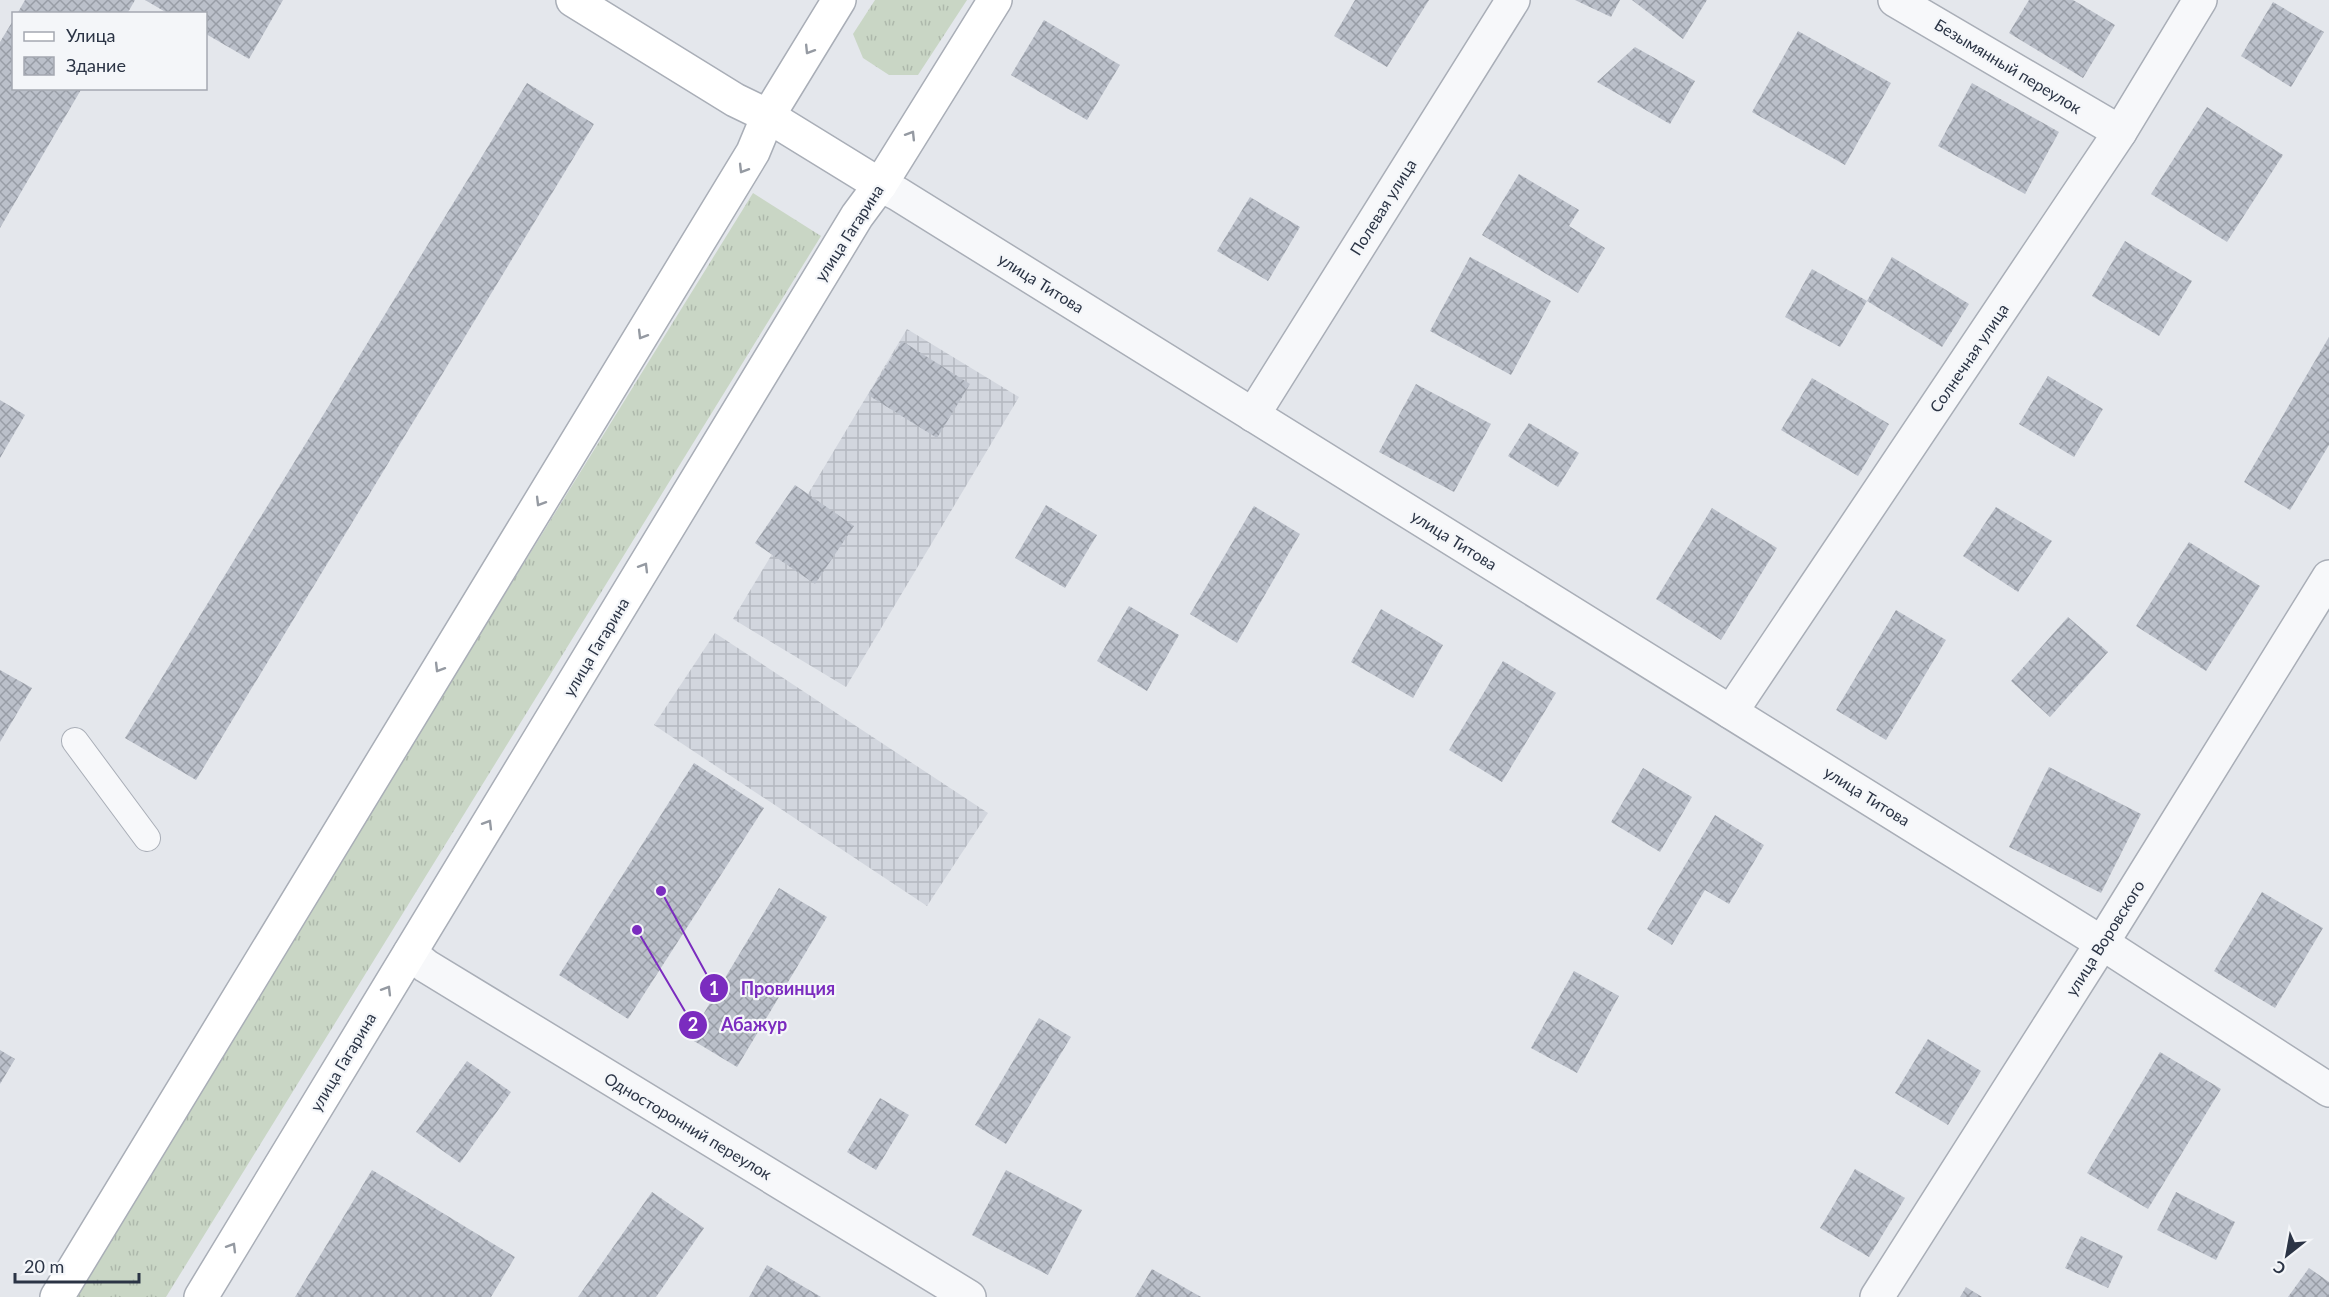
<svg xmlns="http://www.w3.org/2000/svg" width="2329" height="1297" viewBox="0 0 2329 1297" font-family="Lato,sans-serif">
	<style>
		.industrial { fill: url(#industrial-grid) }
		.grass { fill: url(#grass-tufts) }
		.building { fill: url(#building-cross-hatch) }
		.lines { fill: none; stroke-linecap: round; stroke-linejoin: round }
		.lane-casing { stroke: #a9aeb7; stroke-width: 28 }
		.street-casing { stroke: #a9aeb7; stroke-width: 36 }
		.secondary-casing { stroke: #a9aeb7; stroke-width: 36 }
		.lane { stroke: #f7f8fa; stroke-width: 26 }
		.street { stroke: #f7f8fa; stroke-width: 33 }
		.secondary { stroke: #fff; stroke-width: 33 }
		.oneway { stroke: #959aa2 }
		.labels { text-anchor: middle; stroke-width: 4.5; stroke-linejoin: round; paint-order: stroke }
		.street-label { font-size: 16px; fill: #2b3445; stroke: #f4f6f9 }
		.leader { fill: none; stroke: #7b2cbf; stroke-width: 2 }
		.callout-dot { fill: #7b2cbf; stroke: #f4f6f9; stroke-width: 2 }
		.mark-label { font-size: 18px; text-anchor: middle; font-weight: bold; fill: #fff }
		.callout-label { font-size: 18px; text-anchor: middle; font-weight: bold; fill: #7b2cbf; stroke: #f4f6f9; stroke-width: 4.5; stroke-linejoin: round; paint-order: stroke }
	</style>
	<defs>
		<pattern id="industrial-grid" width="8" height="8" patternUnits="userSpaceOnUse" patternTransform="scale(1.5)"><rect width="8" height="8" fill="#d2d6de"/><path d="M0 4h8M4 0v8" fill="none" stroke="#b4b8c0"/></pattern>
		<pattern id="grass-tufts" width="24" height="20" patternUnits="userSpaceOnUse" patternTransform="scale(1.5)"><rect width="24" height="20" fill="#c9d6c5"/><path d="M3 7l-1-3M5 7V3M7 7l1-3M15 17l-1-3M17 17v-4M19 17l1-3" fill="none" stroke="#adb8ab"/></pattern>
		<pattern id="building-cross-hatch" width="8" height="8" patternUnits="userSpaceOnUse" patternTransform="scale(1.5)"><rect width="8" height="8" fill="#bbc0ca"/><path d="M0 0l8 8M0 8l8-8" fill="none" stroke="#989da6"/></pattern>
	</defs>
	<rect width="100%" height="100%" fill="#e4e7ec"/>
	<!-- industrial -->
	<g class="industrial">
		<path d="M907,329L1019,397L846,687L733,619Z"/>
		<path d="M715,633L988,813L927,906L654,725Z"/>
	</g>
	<!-- grass -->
	<g class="grass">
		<path d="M875,0H967L918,75H889L863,58L853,34Z"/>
		<path d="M753,193L821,236L166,1297H70Z"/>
	</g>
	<!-- building -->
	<g class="building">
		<path d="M25,0H135L127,14H17Z"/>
		<path d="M145,0H283L249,59L206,34V14H169Z"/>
		<path d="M1355,0H1429L1387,67L1334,36Z"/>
		<path d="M1575,0H1620L1611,17Z"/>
		<path d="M1632,0H1707L1683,39Z"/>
		<path d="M2029,0H2073L2115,25L2083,78L2009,33Z"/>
		<path d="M2273,2L2324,32L2291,87L2241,56Z"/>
		<path d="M14,19V88H82L0,228V42Z"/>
		<path d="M1044,20L1120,65L1087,120L1011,75Z"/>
		<path d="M1798,31L1891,83L1845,165L1752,112Z"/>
		<path d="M1635,47L1695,81L1670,124L1597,82Z"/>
		<path d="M527,83L594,124L196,780L125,738Z"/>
		<path d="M1972,83L2059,132L2025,194L1938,146Z"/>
		<path d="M2207,107L2283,155L2227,242L2151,194Z"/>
		<path d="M1519,174L1579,210L1569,226L1605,248L1578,293L1482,235Z"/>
		<path d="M1250,197L1300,227L1268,281L1217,251Z"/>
		<path d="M2125,241L2192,281L2159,336L2092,296Z"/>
		<path d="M1470,257L1551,301L1511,375L1430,331Z"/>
		<path d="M1892,257L1969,304L1942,347L1867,301Z"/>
		<path d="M1812,269L1867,301L1840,347L1785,317Z"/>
		<path d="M2329,337V445L2290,510L2244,482Z"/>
		<path d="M902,341L970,384L937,438L868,395Z"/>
		<path d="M2048,376L2103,409L2074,457L2019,424Z"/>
		<path d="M1812,378L1889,424L1858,476L1781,430Z"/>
		<path d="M1416,384L1491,424L1454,492L1379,452Z"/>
		<path d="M0,400L25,415L0,458Z"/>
		<path d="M1529,423L1579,453L1558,487L1508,456Z"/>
		<path d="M795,485L854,526L815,584L755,543Z"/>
		<path d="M1046,505L1097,535L1065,588L1015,558Z"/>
		<path d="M1254,506L1300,534L1237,643L1190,614Z"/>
		<path d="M1996,507L2052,541L2018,592L1963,556Z"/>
		<path d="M1712,508L1777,548L1721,640L1656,599Z"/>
		<path d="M2189,542L2260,586L2206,671L2136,626Z"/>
		<path d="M1129,606L1179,635L1147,691L1097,661Z"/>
		<path d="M1381,609L1443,645L1413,698L1351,662Z"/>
		<path d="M1896,610L1946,640L1886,740L1836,710Z"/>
		<path d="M2068,617L2108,652L2050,717L2011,681Z"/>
		<path d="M1503,661L1556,693L1502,782L1449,750Z"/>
		<path d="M0,670L32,688L0,742Z"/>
		<path d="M694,763L764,808L628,1019L559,975Z"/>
		<path d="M2049,767L2141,814L2101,893L2009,847Z"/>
		<path d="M1643,768L1692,797L1660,852L1611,822Z"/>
		<path d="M1715,815L1764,845L1729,904L1705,890L1672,945L1647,929Z"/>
		<path d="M779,888L827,917L737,1067L689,1038Z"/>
		<path d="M2262,892L2323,928L2275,1008L2214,971Z"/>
		<path d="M1574,971L1619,996L1577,1073L1531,1048Z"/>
		<path d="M1039,1018L1071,1037L1006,1144L975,1125Z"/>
		<path d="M1928,1039L1981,1071L1948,1125L1895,1093Z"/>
		<path d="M0,1050L15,1059L0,1084Z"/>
		<path d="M2160,1052L2221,1089L2148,1209L2087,1173Z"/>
		<path d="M467,1061L511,1092L460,1163L416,1132Z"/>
		<path d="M880,1098L909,1115L876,1170L847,1152Z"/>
		<path d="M1855,1169L1905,1198L1869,1257L1820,1228Z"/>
		<path d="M372,1170L515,1257L491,1297H295Z"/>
		<path d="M1006,1170L1082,1210L1048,1275L972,1235Z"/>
		<path d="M652,1192L704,1228L656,1297H578Z"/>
		<path d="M2176,1192L2235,1222L2216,1260L2157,1230Z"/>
		<path d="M2081,1236L2123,1256L2108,1288L2065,1268Z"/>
		<path d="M767,1265L821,1297H749Z"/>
		<path d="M2309,1268L2329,1282V1297H2288Z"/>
		<path d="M1152,1269L1201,1297H1135Z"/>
		<path d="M1966,1287L1982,1297H1960Z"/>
	</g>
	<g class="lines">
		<defs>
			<path id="lane" d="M75,741L147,838"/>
			<g id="street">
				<path d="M1895,0L2120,132"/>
				<path d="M880,185L898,194L2102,943L2329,1090"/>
				<path d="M1253,415L1513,0"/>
				<path d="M1731,712L2120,132L2200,0"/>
				<path d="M410,953L426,966L969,1297"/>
				<path d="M1877,1297L2102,943L2329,577"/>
			</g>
			<g id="secondary">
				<path d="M573,0L735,100L768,116L880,185"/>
				<path d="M57,1297L753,152L768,116L839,0"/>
				<path d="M201,1297L857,216L880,185L995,0"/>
			</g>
		</defs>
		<!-- lane casing -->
		<use href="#lane" class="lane-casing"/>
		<!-- street casing -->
		<use href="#street" class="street-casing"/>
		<!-- secondary casing -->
		<use href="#secondary" class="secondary-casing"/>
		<!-- lane -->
		<use href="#lane" class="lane"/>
		<!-- street -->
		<use href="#street" class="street"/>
		<!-- secondary -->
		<use href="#secondary" class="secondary"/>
	</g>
	<!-- one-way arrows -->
	<defs><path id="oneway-chevron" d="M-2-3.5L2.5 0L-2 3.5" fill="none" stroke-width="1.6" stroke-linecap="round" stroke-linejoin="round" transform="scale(1.5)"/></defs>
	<g class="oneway">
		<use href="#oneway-chevron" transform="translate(809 50) rotate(122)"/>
		<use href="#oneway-chevron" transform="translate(911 135) rotate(-58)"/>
		<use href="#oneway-chevron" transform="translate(743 169) rotate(121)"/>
		<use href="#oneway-chevron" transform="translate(642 335) rotate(121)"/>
		<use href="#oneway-chevron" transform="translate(540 502) rotate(121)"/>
		<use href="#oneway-chevron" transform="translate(644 567) rotate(-59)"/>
		<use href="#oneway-chevron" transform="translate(439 668) rotate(121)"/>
		<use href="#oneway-chevron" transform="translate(488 824) rotate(-59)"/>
		<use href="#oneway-chevron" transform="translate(387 990) rotate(-59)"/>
		<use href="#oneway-chevron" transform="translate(232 1247) rotate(-59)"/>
	</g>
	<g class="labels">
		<!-- street labels -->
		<g class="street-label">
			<text transform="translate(2008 66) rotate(31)" y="6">Безымянный переулок</text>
			<text transform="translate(1383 207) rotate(-58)" y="6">Полевая улица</text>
			<text transform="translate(849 233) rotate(-57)" y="6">улица Гагарина</text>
			<text transform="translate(1041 283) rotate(32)" y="6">улица Титова</text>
			<text transform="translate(1969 358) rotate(-56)" y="6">Солнечная улица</text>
			<text transform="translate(1454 540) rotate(32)" y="6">улица Титова</text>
			<text transform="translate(596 647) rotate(-59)" y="6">улица Гагарина</text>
			<text transform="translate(1867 796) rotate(32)" y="6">улица Титова</text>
			<text transform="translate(2105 938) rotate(-58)" y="6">улица Воровского</text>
			<text transform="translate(343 1062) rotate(-59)" y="6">улица Гагарина</text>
			<text transform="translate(688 1126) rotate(31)" y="6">Односторонний переулок</text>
		</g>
	</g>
	<!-- callouts -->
	<path class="leader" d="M661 891L714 988M637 930L693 1025"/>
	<g class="callout-dot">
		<circle cx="661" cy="891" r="6"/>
		<circle cx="637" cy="930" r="6"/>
		<circle cx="714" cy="988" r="15"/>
		<circle cx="693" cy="1025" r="15"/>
	</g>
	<g class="mark-label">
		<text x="714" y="995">1</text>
		<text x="693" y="1031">2</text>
	</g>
	<g class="callout-label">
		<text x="788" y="995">Провинция</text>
		<text x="754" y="1031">Абажур</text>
	</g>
	<!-- legend -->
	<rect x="12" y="12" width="195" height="78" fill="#f4f6f9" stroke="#a4a8b1" stroke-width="1.5"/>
	<rect x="24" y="32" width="30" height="9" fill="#ffffff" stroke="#a4a8b1" stroke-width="1.5"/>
	<text x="66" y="42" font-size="18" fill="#2b3445">Улица</text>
	<rect x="24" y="57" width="30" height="18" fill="url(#building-cross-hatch)" stroke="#a4a8b1" stroke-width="1.5"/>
	<text x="66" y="72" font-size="18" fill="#2b3445">Здание</text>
	<!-- north arrow -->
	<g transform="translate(2287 1255) rotate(211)" stroke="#f4f6f9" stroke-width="4.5" paint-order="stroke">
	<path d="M0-4.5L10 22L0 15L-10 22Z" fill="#2b3445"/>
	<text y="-9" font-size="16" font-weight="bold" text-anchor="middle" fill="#2b3445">С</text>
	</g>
	<!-- scale -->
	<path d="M15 1273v9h124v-9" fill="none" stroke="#2b3445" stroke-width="3"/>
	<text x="24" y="1273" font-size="18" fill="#2b3445" stroke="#f4f6f9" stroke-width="4.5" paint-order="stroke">20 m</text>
</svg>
